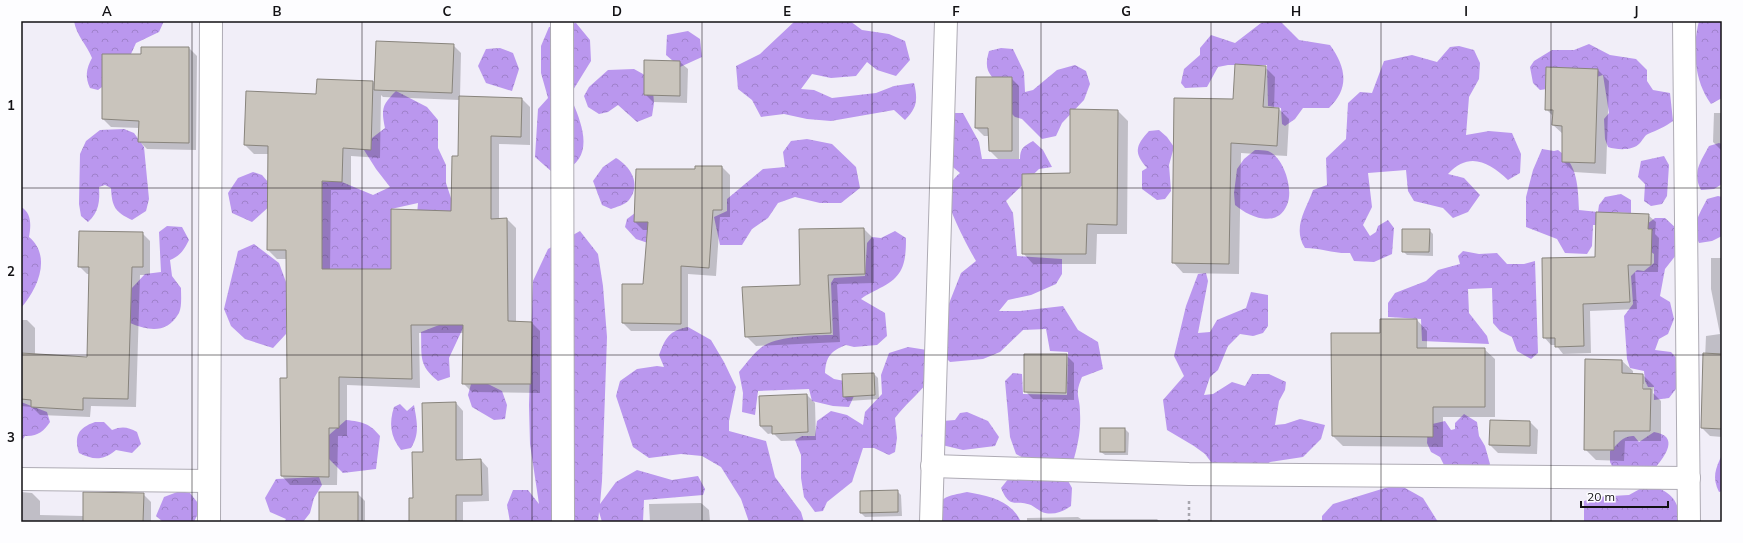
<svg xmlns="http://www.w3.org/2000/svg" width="1743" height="543" viewBox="0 0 1743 543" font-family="Mulish,sans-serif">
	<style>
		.forest { fill: url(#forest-crowns) }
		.shadow { fill: #0003; fill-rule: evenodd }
		.building { fill: #c9c4bc; stroke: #88847c }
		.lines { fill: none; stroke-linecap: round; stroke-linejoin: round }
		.minor-casing { stroke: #aeabb4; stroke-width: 24 }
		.path { stroke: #a8a6ae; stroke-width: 2.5; stroke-dasharray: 3 3; stroke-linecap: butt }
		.minor { stroke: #fff; stroke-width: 22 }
		.grid { fill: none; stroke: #121114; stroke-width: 1; stroke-opacity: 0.55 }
		.neatline { fill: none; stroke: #121114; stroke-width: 1.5 }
		.grid-label { font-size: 13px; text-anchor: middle; font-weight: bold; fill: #121114 }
	</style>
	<defs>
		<pattern id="forest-crowns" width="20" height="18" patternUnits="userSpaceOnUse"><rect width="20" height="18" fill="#ba97ee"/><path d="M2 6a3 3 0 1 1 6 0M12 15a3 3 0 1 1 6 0" fill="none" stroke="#9f81cb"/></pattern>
	</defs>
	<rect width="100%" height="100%" fill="#f1eef8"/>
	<!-- forest -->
	<g class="forest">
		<path d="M74,21H164L159,32L136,43L131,54H102V87L98,90L90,88C85,77 86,69 92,58C87,45 76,35 74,21Z"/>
		<path d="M795,21H850L862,30L889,34L905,41L910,60L896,76L877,70L867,62L856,76L831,78L812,74L801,89L814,90L832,98L876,93L894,86L914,83C918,100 917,108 905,120L894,110L831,121L807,119L784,114L761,117L752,100L738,89L736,66L760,54Z"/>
		<path d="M1274,21H1280L1299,40L1330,45C1346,67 1350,88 1329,108H1303L1295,119L1285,126L1282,124L1281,108L1268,106L1267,65H1228L1218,67L1207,87L1185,88L1181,83L1184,69L1200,55V48L1211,35L1235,43L1261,23Z"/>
		<path d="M1699,21H1722V98L1711,104C1694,81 1692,48 1699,21Z"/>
		<path d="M576,23L590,40L591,61L570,95C578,116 595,149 572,166C567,170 558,171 552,172L535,157L538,109L548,98L541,73V46L549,27Z"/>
		<path d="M688,31L700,39L702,57L680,67L666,55L667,35Z"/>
		<path d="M1589,44L1610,55L1636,59L1647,70V81L1653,90L1670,93L1673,121C1665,127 1657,130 1648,134C1644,136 1643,140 1640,143C1633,151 1617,150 1608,147L1605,139L1604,119L1609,113L1603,75L1568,86L1540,90L1533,83L1530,67L1534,61L1552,50H1574Z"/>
		<path d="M1459,46L1474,50L1480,63L1479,79L1469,97L1466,135L1489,131L1512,133L1521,154L1520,173L1508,180C1489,162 1469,151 1448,174L1464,178L1480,195L1468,212L1453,218L1443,208L1414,201L1408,191L1406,170L1368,173L1372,207L1363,225L1370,236L1376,232L1378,226L1388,220L1394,228L1392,254L1374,262L1354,261L1350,253C1335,254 1320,248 1305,248C1292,228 1306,210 1313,190L1327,185L1326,158L1346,139L1348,103L1360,92L1372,93L1384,61L1412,55L1437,62L1450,47Z"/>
		<path d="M500,48L513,53L519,69L512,91L486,83L478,66L486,49Z"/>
		<path d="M1001,48L1013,49L1024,72L1025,92L1033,90L1057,70L1075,65L1086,71L1090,84L1084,100L1062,123L1056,136L1042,139L1022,119L1015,117L1001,103L1004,89C990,75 983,72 989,51Z"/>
		<path d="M634,69L652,79L654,103L652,116L637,122L618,105L608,112L599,114L588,107L584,96L589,87L608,70Z"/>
		<path d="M396,91L427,107L438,120V148L446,165V183L451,198L463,208L416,226L418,203L391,209V278L318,269L311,250H322V216L303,181L342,182L373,195L390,187L376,169L364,150L372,138L385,128C381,109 382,105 396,91Z"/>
		<path d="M948,113H963L979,142L982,159H1020C1020,148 1024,146 1033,141L1043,150L1052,167L1039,169L1006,201L1013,213L1017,256L1062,259V274L1056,284L1031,295L1008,300L999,311H1020L1063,306L1078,330L1098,342L1103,369L1082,377C1074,396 1080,395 1080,413C1081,430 1078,445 1073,462L1029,461L1016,454L1010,437L1005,381L1013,373L1022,374L1023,394L1067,395L1068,352L1050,351L1046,329L1023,330L1000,352L983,359L950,362L942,354V322L950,301L961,273L976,261C969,249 946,206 947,194C949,184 953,179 960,173L948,163Z"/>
		<path d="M124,129L134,133L144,147L149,199L146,211L132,220C115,212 112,207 111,188L105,185L99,187C100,201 99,212 88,222L81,216L79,204L80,154L86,141L100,130Z"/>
		<path d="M1159,130L1167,137L1174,147L1169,165L1171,191L1165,199L1157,200L1142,189V171L1147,168C1134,153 1135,146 1149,131Z"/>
		<path d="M807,139L832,144L856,167L860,188L841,203H820L795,197L778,203L768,218L752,229L742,245H720L714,217L727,211V199L763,169L785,167L783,152L791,141Z"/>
		<path d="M1719,143L1722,144V184L1714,189L1701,190C1692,172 1700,163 1709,146Z"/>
		<path d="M1542,149L1554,151L1558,150C1578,164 1578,188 1579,210L1598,212L1599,205L1605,197L1621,194L1631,200V213L1612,212L1605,225H1593L1592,246L1587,254L1565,253L1557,239L1526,227V197L1533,170Z"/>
		<path d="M1255,150C1259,150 1264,150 1268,151C1284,157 1294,190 1287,205C1277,229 1249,217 1235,205L1234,193L1237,169L1244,159Z"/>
		<path d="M1664,156L1669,165L1667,196L1662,204L1651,206L1644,201L1645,184L1638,177L1641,161Z"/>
		<path d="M616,158C630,166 642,184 629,200C625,205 616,207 611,209L602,205L593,181L603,167Z"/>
		<path d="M253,172L262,175L274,189L272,204L252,222L232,213L228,193L238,178Z"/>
		<path d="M1718,196L1722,197V236L1712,241L1699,243C1691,225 1699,215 1707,199Z"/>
		<path d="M647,204L660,212L648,243L636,239L625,227L627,219Z"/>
		<path d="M21,207C32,213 31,226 29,237C52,256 38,289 21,308Z"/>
		<path d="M1655,218H1665L1677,229L1676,255L1665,269L1660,296L1670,302L1674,319L1668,334L1659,339L1655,350L1671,352L1681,363L1679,385L1669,398L1654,400V387H1648L1645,381L1644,371L1630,368L1627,359L1624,316L1633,304L1631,276L1637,270L1644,271L1654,263V254L1648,250L1643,227Z"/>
		<path d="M167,226L182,227L189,240C184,250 180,256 170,260L172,276L181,288C181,295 182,307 179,313C167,334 149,331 130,323L131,289L145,274L161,272L159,232Z"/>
		<path d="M580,231L598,254L603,286L607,337L602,481L600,504L616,482L637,470L672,480L698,476L705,489L703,495L644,500L643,522H602L599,512L598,522H510L507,505L513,490H528L539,504L530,444L529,405L533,281L548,249Z"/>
		<path d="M895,231L906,238C906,262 904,277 880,288C873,292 867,294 861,299L885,313L887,336L877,345L854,347L846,345C831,351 826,356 825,373L834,379L850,382L854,396L849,407L833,406L812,401L809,389L758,391L755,415L742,412L743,393L739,372C747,363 755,351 765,345C780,336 815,335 833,335L831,283L834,278L865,276L867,243L872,237L881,238Z"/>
		<path d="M254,244L279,263L286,282V334L273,348L245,339L231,326L224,309L238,251Z"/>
		<path d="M1463,251L1479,254L1497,253L1507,264H1524L1535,261L1538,353L1531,359L1517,351L1512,337L1500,331L1493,323L1492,288L1468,289L1469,313L1487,336L1489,344L1422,341L1421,319L1388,317V303L1395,293L1426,281L1438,270L1460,264L1458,256Z"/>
		<path d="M1206,273L1208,281L1198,333L1210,332L1217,320L1246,308L1251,292L1268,295V326L1263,333L1253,336L1240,334L1228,346L1218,370L1210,377L1204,395L1213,394L1232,382L1245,386L1252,374H1269L1286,382L1285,390L1279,401L1275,425L1285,424L1300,419L1325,425L1321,439L1303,457L1270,462L1241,485L1220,474L1205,454L1194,446L1167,430L1163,400L1184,376L1174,356L1186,306L1198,274Z"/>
		<path d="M465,315L463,328L449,358L450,377L438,381C418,365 422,356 421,332Z"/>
		<path d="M688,327L711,340L724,362L736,387L729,421V431L766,441L775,477L801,512L804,522H749L741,499L721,467L702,456L681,454L649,458L633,447L616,396L620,381L637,369L657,366L664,367L659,355C666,337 669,331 688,327Z"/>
		<path d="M908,347L927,350L928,382C917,395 905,405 895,418L897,438L895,452L889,455L874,448H863L852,482L827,502L823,511L815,512L804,497L801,478V455L795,440L802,436H815L817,421L831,411L847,415L863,425L865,412L882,394L881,375L889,353Z"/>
		<path d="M471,384H488L502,391L507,405L505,419L494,420L472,407L468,395Z"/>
		<path d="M21,402L47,412L50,422C44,431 37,437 25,436L21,442Z"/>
		<path d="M400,404L407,411L414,405C417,422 420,434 411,448L401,450C390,436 389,423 394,407Z"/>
		<path d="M967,412L988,421L999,437L995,446L963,450L925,441L921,436L925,425L942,421L955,420L960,413Z"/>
		<path d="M1464,414L1477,422L1479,436L1485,446L1490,464L1481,483L1445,467L1440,457L1431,452L1427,443L1428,425L1445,421L1451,430L1455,429V423Z"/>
		<path d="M346,420C363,422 369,423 380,436L376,469L343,473L329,459V435Z"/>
		<path d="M95,422H104L112,430C122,426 128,427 137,432L141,444L132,453L116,450C103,461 93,460 79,453C74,436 78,428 95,422Z"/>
		<path d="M1654,432C1680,436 1665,456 1656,467L1613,468L1610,462V451C1618,444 1623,435 1634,436L1639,442Z"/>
		<path d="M1722,455V491L1719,492C1712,478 1715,469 1722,455Z"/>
		<path d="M319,477L322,485L314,498L310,513L303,522H284L286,519L270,512L265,498L276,479Z"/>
		<path d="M1066,477L1072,488L1071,506C1063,512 1052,516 1042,512C1038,510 1035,507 1031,505C1015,499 1010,510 1001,488L1009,478Z"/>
		<path d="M1398,484L1423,498L1438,522H1322V516L1333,504Z"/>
		<path d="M1647,485C1667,489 1681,499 1679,522H1584V501L1594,497L1629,495Z"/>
		<path d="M180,491L190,493L201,507L194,522H163L156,516L164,497Z"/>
		<path d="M967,492C989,496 1011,500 1021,522H934C939,497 942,497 967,492Z"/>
	</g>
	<!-- shadow -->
	<g class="shadow">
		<path d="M453,45L461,53L460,97L522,99L530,107V145L499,144V219H507L516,228V322L532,323L540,331V393L472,392L463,383L464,333H419L420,388L347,385V436H338L337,485H290L282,476L281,379H288L287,259H277L268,250L269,154H254L245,145L317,95L373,82L376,84ZM381,95L383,97L460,100L459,157L452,212L392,270H330L331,190H351V156L380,158Z"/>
		<path d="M189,48L197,56L196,150L147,149L139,141L140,128L111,127L103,119L142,55Z"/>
		<path d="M680,62L688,69L687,103L653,102L645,94Z"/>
		<path d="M1265,67L1275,77L1274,109H1279L1289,119L1287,156L1241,153L1239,274L1183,273L1173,262L1234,100Z"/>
		<path d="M1598,70L1609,81L1606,174L1574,172L1563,161V134L1553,125L1554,117L1546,109Z"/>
		<path d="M1011,78L1019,86V159H998L990,151V136H984L976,128Z"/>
		<path d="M1118,111L1128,121L1127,234H1097L1096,264H1033L1023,253L1071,174Z"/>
		<path d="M1714,113H1722V151L1713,142Z"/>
		<path d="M722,167L730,175V217H720L716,276L688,274V331H631L623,323L644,285L648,230H643L635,222L696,170Z"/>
		<path d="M1648,215L1656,222L1655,234L1659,238L1658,272H1635L1637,309L1590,311L1591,353L1563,354L1556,345H1551L1544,337L1596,258Z"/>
		<path d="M864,229L874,239V283L837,284L840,342L756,346L746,336Z"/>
		<path d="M1429,230L1433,234V256L1407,255L1403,251Z"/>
		<path d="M142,233L150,241V275H140L136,407L91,406L90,417L40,415L32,407L21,406V320H27L35,328V355L88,358L90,274H87L79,266Z"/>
		<path d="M1711,258H1722V437L1710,436L1702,428L1706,336L1720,334L1711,289Z"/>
		<path d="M1417,320L1427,331V349H1484L1495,359V417H1443V447L1343,446L1333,436L1381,334Z"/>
		<path d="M1066,355L1074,363V400L1033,399L1025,391Z"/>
		<path d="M1622,361L1633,371V375H1643L1654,386L1653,393L1661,401V441H1625L1624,461L1596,460L1585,449ZM1642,384H1644V394Z"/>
		<path d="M874,374L878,378L879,399L848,401L844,397L843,375Z"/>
		<path d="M807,395L815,403L816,440L781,441L773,433L768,434L760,426Z"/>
		<path d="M456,403L463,411V460H481L488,468L489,501L463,502V522H410L424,453Z"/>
		<path d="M1530,422L1538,430L1537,454L1498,453L1490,445Z"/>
		<path d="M1125,429L1129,433L1128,455H1105L1101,452Z"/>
		<path d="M897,491L901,495L902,516L865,517L861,513Z"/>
		<path d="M21,492L32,493L40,501V515L84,516L143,494L151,502V522H21Z"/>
		<path d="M357,493L365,501V522H320Z"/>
		<path d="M701,503L709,510L710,522H650L649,504Z"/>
		<path d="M1078,517L1081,519H1157L1160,522H1027V518Z"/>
	</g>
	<!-- building -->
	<g class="building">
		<path d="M376,41L454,44L452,93L374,90Z"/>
		<path d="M141,47H189V143L138,142L139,121L102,119V54H141Z"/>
		<path d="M644,60L680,61V96L644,95Z"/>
		<path d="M1235,64L1266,66L1263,107L1279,108L1277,146L1231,143L1229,264L1172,263L1174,98L1233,99Z"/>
		<path d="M1546,67L1598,69L1595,163L1562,162V126L1552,125L1553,110H1545Z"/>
		<path d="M976,77H1012V151H989L988,128H975Z"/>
		<path d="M317,79L373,81L371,150L343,148L342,182L322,181V269H391V209L451,211L452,156H458L459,96L522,98L521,137L491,136V219L507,218L508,321L532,322L531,384H462L463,325H411L412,379L339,377V428H329V477L281,476L280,378H287L286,250H267L268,146L244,145L246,91L316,94Z"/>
		<path d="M1070,109L1118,110L1117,225L1087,224L1086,254H1022V174L1070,173Z"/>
		<path d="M695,166H722V210H713L709,268L681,266V324L622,323V284H643L648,222H634L636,169H695Z"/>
		<path d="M1596,212L1649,214L1648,229H1652L1651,265H1628L1630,302L1583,304L1584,346L1555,347V338H1543L1542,258L1595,257Z"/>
		<path d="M864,228L865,274L828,275L831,333L745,337L742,287L800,285L799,229Z"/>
		<path d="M1402,229H1430L1429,252H1402Z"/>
		<path d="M79,231L143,232V267H132L128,399L83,398V410L31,407V400L21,399V353L87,357L89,267H78Z"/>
		<path d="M1380,319H1417V348H1485V407H1433V437L1332,436L1331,333H1380Z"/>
		<path d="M1703,353L1722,354V429L1701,428Z"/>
		<path d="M1024,354H1067L1066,393L1024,392Z"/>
		<path d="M1585,359L1622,360V373L1643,374V389H1651L1650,431H1614V450H1584Z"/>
		<path d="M874,373L875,395L843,397L842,374Z"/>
		<path d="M807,394L808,432L772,434V426H760L759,396Z"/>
		<path d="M456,402V460L481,459L482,495H456V522H409V498H413L412,452H423L422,403Z"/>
		<path d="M1490,420L1530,421V446L1489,445Z"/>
		<rect x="1100" y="428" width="25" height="24"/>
		<path d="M898,490V512L860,513V491Z"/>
		<path d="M83,492L144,493L143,522H83Z"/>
		<rect x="319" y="492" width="39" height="30"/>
	</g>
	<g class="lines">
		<defs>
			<g id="minor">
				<path d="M562,21L563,522"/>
				<path d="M1684,21L1689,522"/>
				<path d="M932,466L1189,474L1689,478"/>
				<path d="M21,479L209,481"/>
				<path d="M209,522L211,21"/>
				<path d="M931,522L946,21"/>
			</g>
		</defs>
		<!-- minor casing -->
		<use href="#minor" class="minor-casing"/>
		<!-- path -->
		<path class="path" d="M1189,522V501"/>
		<!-- minor -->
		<use href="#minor" class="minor"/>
	</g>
	<!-- grid -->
	<path class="grid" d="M192,21V522M362,21V522M532,21V522M702,21V522M872,21V522M1041,21V522M1211,21V522M1381,21V522M1551,21V522M21,188H1722M21,355H1722"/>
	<!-- border -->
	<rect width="1743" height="543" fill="none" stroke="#fdfdff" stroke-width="44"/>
	<!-- scale -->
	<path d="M1581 501v6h87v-6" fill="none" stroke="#121114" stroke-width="2"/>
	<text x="1587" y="501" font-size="12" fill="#121114" stroke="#fdfdff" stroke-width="3" paint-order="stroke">20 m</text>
	<rect x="22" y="22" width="1699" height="499" class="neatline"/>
	<g class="grid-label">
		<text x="107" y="16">A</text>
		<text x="277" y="16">B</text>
		<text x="447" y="16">C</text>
		<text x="617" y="16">D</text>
		<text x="787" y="16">E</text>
		<text x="956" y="16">F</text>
		<text x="1126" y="16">G</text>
		<text x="1296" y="16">H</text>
		<text x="1466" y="16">I</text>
		<text x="1636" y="16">J</text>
		<text x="11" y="110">1</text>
		<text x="11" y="276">2</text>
		<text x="11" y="442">3</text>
	</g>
</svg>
